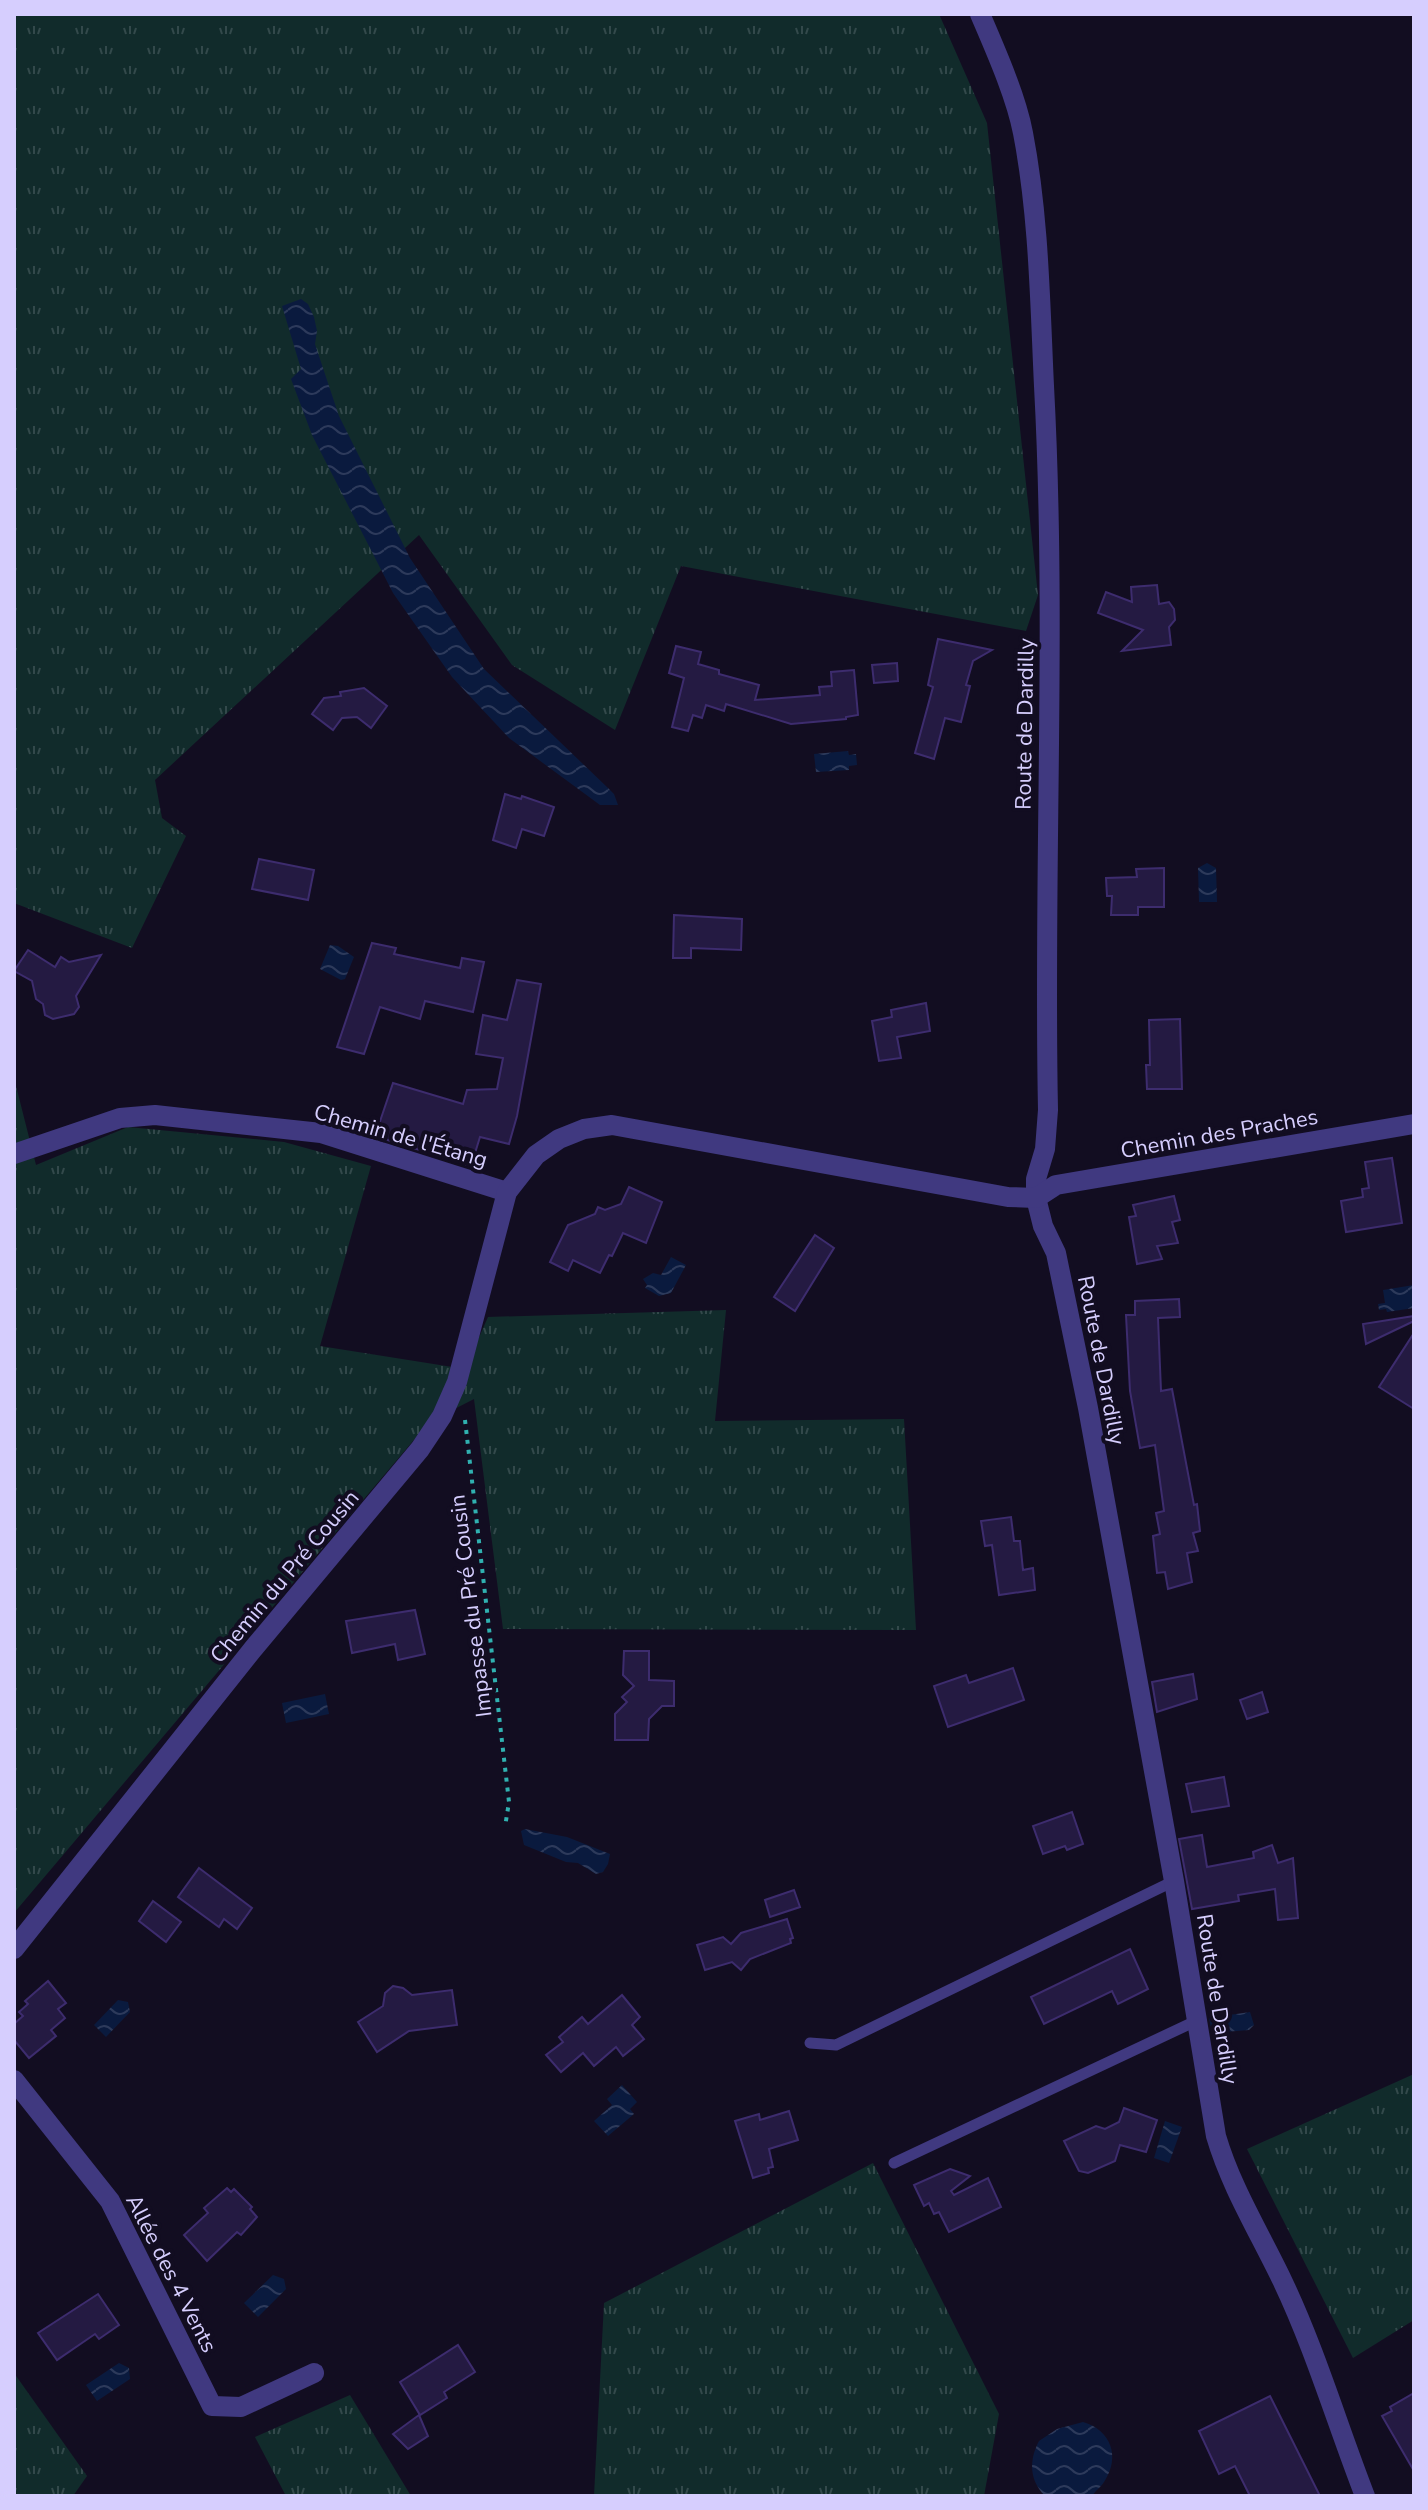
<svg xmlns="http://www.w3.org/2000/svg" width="1428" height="2510" viewBox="0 0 1428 2510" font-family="'Nunito Sans',sans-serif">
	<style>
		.grass { fill: url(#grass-tufts) }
		.water { fill: url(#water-waves) }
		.building { fill: #241a42; stroke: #3d2c6e; stroke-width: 2 }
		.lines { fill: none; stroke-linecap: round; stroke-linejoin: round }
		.path { stroke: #30b1b0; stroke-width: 4; stroke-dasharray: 4 6; stroke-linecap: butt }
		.service { stroke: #403980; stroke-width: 11 }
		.minor { stroke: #403980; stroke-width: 20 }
		.labels { text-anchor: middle; stroke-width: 8; stroke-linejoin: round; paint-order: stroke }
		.street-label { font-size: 22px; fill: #d6cefe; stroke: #120d21 }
	</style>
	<defs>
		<pattern id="grass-tufts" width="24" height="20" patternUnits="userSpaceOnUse" patternTransform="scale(2)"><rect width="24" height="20" fill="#112b2b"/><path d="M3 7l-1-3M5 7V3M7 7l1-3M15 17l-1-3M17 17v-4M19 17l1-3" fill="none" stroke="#33494b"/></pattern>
		<pattern id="water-waves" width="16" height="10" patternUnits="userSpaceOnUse" patternTransform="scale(2)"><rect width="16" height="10" fill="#0a1a3e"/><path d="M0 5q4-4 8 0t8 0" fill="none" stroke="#2d3a5b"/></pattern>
	</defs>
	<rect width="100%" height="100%" fill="#120d21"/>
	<!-- grass -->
	<g class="grass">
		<path d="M14,14H939L987,123L1038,595L1026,631L681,566L615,730L512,665L419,535L155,780L162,818L186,836L132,948L14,903Z"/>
		<path d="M14,1078L36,1165L128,1127L284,1142L371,1166L320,1346L465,1369L488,1317L726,1310L715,1421L904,1419L916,1630L503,1629L474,1399L429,1422L14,1913Z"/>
		<path d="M1414,2074V2320L1353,2358L1247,2149Z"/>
		<path d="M873,2163L999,2414L984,2496H594L604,2303Z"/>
		<path d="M14,2373L87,2476L73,2496H14Z"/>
		<path d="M350,2395L411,2496H286L255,2437Z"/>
	</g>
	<!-- water -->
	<g class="water">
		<path d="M301,299L308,304L314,317L317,331L315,344L339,416L410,558L484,669L608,788L614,794L618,805H600L509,738L452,677L393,593L312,435L291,379L301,369L282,306Z"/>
		<path d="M848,751L849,755L856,754L857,765L849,766V770L816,772L814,754Z"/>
		<path d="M1207,863L1216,868L1217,902H1199L1198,868Z"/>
		<path d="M330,945L338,946L354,957L345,979L341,980L320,969Z"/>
		<path d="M671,1257L686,1265L671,1293L659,1296L645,1288L647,1285L643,1279L653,1273L661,1275Z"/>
		<path d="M1414,1285V1308L1387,1312L1386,1309L1379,1310L1378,1304L1385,1303L1383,1290Z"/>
		<path d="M325,1694L329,1714L286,1723L282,1703Z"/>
		<path d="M525,1829L567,1837L610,1854L608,1864L603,1872L596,1874L578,1863L566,1862L524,1845L521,1831Z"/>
		<path d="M118,2000L128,2002L130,2012L106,2037L94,2025Z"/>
		<path d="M1250,2012L1254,2025L1249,2030L1212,2033L1209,2018Z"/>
		<path d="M622,2085L637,2102L630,2109L634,2114L608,2136L594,2121L612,2105L607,2099Z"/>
		<path d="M1165,2121L1182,2127L1169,2163L1154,2158Z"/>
		<path d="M273,2275L284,2279L286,2289L258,2317L244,2303Z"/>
		<path d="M119,2363L129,2368L130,2379L97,2401L86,2385Z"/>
		<path d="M1083,2422C1111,2430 1121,2457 1104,2482C1101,2487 1096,2490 1092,2496H1045C1029,2480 1029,2460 1039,2441L1057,2429Z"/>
	</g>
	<!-- building -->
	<g class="building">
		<path d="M1157,585L1159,604L1169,602L1174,609L1175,620L1169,627L1171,645L1122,651L1143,630L1098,613L1106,592L1132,602L1131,587Z"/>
		<path d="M938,639L992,650L973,661L966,685L970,686L961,722L945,718L934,759L915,753L933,687L928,685Z"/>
		<path d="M676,646L701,652L698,664L719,670V674L759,685L755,700L820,695L819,687L832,686L831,672L854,670L858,715L846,717V719L791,724L726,704L724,711L706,705L702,718L693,715L688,731L672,727L684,678L669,673Z"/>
		<path d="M897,663L898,681L874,683L872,665Z"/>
		<path d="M364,688L387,706L371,728L357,717L342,718L333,730L312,714L324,698L341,696L340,692Z"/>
		<path d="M505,794L521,799L522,796L554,807L544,836L522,829L516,848L493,840Z"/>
		<path d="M259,859L314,870L308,900L252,889Z"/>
		<path d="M1164,868V907H1138V915H1111L1112,896H1107L1106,878L1137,877L1136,869Z"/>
		<path d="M674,915L742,919L741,950L691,948V958H673Z"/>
		<path d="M372,943L396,948L394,954L460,968L462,958L484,962L473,1012L425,1001L420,1019L380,1007L364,1054L337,1047Z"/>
		<path d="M28,950L55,967L61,957L69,962L101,955L76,996L79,1007L74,1014L53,1019L45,1015L43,1004L36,999L32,981L14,971Z"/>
		<path d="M517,980L541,984L517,1116L509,1144L480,1137L471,1166L375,1136L393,1083L463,1104L467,1090L497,1089L503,1058L476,1054L483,1015L507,1020Z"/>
		<path d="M926,1003L930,1031L897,1037L901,1058L879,1061L872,1021L892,1017L891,1010Z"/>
		<path d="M1180,1019L1182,1089H1147L1146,1065H1150L1149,1020Z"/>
		<path d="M1392,1158L1402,1223L1346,1232L1341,1201L1363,1197L1362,1189L1369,1188L1365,1162Z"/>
		<path d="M629,1187L662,1202L646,1243L623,1233L612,1256L609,1255L600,1273L573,1260L568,1271L550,1262L568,1225L595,1214L598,1207L605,1210L621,1204Z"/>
		<path d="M1174,1196L1180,1220L1172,1222L1178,1243L1157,1246L1162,1259L1137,1264L1129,1217L1136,1216L1133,1205Z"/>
		<path d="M815,1235L834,1248L795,1311L774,1297Z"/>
		<path d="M1179,1299L1180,1317L1158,1318L1161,1391L1172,1389L1194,1505L1197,1504L1200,1531L1193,1533L1198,1551L1187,1553L1192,1582L1168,1589L1165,1572L1157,1573L1153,1536L1160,1534L1156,1513L1164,1511L1155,1445L1140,1448L1130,1391L1126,1315H1135V1301Z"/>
		<path d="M1414,1316V1321L1366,1344L1363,1324Z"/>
		<path d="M1414,1333V1409L1379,1387Z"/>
		<path d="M1011,1517L1014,1541H1020L1023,1570L1033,1568L1035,1590L999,1595L992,1545L985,1546L981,1521Z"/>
		<path d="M415,1610L425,1654L398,1660L395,1644L352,1653L346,1621Z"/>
		<path d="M624,1651H649V1680L674,1681V1706H662L649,1719L648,1740H615V1714L627,1702L622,1697L634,1686L623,1675Z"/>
		<path d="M1013,1668L1024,1700L948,1727L934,1686L966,1675L969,1683Z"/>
		<path d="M1193,1674L1197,1699L1157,1712L1152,1682Z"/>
		<path d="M1262,1692L1268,1712L1247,1719L1240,1700Z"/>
		<path d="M1224,1777L1229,1806L1192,1812L1186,1784Z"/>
		<path d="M1072,1812L1083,1844L1067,1850L1065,1846L1043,1854L1033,1826Z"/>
		<path d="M1202,1835L1207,1867L1254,1858L1253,1852L1272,1845L1278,1863L1293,1858L1298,1918L1278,1920L1275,1889L1238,1895L1239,1901L1192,1909L1179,1839Z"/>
		<path d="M199,1868L252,1908L237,1929L224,1919L219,1927L178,1897Z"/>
		<path d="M794,1890L800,1907L770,1917L765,1900Z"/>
		<path d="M153,1901L181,1922L166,1942L139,1921Z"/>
		<path d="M787,1919L793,1938L790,1939L791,1943L750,1959L741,1970L732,1962L705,1970L697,1945L723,1937L731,1944L741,1933Z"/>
		<path d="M1130,1949L1148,1989L1118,2004L1112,1991L1044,2024L1031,1997Z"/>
		<path d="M48,1981L66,2003L58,2009L65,2018L51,2030L56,2036L29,2058L14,2040V2024L23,2016L19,2012L28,2004L25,2001Z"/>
		<path d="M393,1986L403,1988L412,1995L452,1990L457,2025L409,2031L377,2052L358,2022L383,2006L385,1993Z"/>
		<path d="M622,1995L640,2017L632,2025L644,2039L623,2056L616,2047L594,2066L583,2053L561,2072L546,2055L563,2042L559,2037L582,2017L588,2024Z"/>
		<path d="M1124,2108L1157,2120L1146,2152L1120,2145L1115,2161L1088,2173L1079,2171L1064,2141L1096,2126L1105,2129L1119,2122Z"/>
		<path d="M789,2111L798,2140L769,2149L773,2167L768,2168L769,2173L753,2178L735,2121L759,2114L760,2120Z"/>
		<path d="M950,2169L970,2176L951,2191L954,2195L988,2178L1001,2207L949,2232L939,2212L934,2214L929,2203L924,2206L914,2185Z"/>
		<path d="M227,2188L231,2192L234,2189L252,2207L250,2209L257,2217L241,2235L237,2232L207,2261L184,2235L208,2213L204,2208Z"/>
		<path d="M98,2294L119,2325L99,2339L95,2334L57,2360L38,2333Z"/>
		<path d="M458,2345L475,2372L444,2392L447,2398L420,2415L400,2382Z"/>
		<path d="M1414,2393V2471L1382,2416L1392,2411L1390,2407Z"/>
		<path d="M1270,2396L1320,2496H1250L1235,2466L1219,2474L1199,2431Z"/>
		<path d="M419,2415L428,2436L408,2449L393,2434Z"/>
	</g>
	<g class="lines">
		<!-- path -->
		<path class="path" d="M465,1420L509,1802L505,1827"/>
		<!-- service -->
		<g class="service">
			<path d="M810,2043L836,2045L1174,1881"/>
			<path d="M894,2163L1198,2020"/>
		</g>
		<!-- minor -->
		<g class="minor">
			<path d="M980,14C995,49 1016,96 1023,133C1039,216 1040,302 1044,386C1057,627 1043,868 1048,1110L1045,1149L1036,1179V1198L1043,1226L1056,1253L1088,1408L1174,1881L1216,2136C1231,2187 1259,2232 1282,2280C1315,2349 1337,2424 1365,2496"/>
			<path d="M14,1154L120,1118L155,1115L321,1133L507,1192"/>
			<path d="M14,1949L253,1649L420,1449L442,1416L457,1382L507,1192L536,1155L559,1139L584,1129L612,1125L1008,1197L1036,1198L1056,1185L1414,1124"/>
			<path d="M14,2080L110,2201L212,2406L241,2407L314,2373"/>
		</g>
	</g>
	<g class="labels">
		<!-- street labels -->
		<g class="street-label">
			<text transform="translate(1024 724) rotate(-89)" y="8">Route de Dardilly</text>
			<text transform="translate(1219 1133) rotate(-10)" y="8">Chemin des Praches</text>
			<text transform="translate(401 1135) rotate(16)" y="8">Chemin de l'Étang</text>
			<text transform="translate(1102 1360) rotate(79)" y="8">Route de Dardilly</text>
			<text transform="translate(284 1576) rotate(-50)" y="8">Chemin du Pré Cousin</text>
			<text transform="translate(470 1606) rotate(-97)" y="8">Impasse du Pré Cousin</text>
			<text transform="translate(1218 1999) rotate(81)" y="8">Route de Dardilly</text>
			<text transform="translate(172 2273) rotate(63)" y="8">Allée des 4 Vents</text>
		</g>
	</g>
	<!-- border -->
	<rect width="1428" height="2510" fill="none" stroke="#d6cefe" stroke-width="32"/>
</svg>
